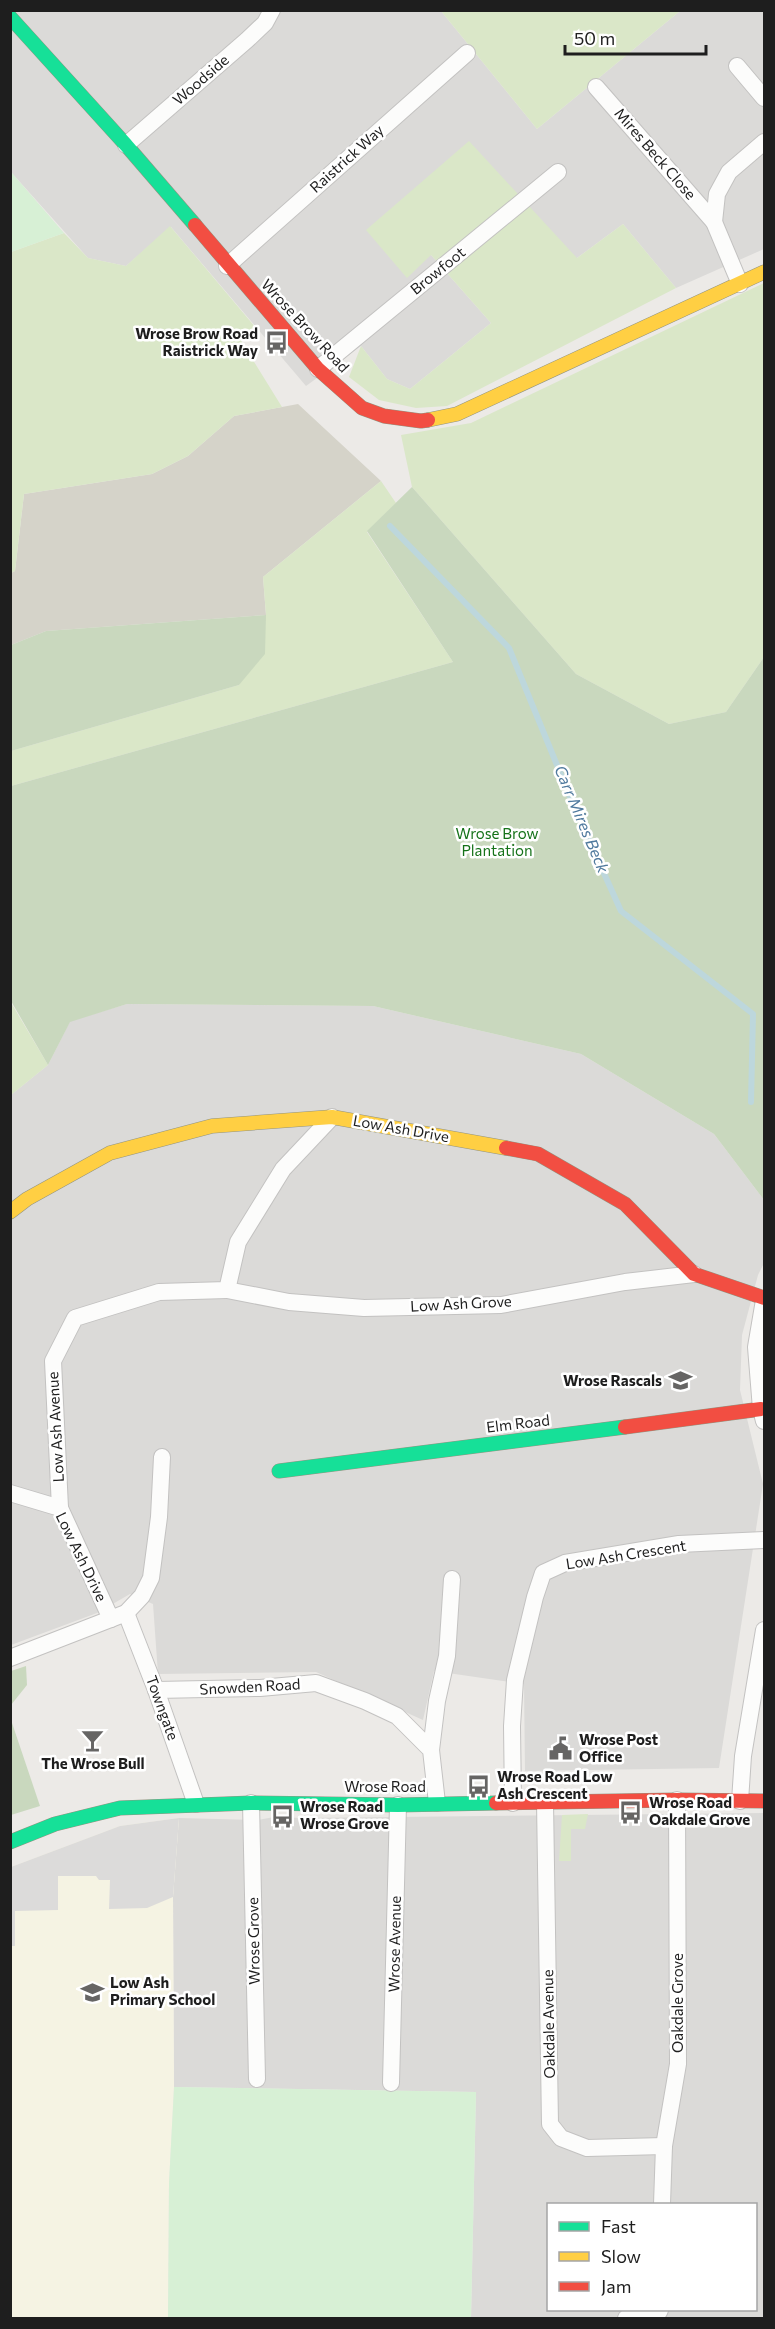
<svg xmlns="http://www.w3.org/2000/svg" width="775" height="2329" viewBox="0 0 775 2329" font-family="Commissioner,sans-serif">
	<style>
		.residential { fill: #dbdad8; fill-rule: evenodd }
		.education { fill: #f5f3e3 }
		.construction { fill: #d5d3c9 }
		.grass { fill: #dae7c8 }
		.forest { fill: #c9d8be }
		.park { fill: #d7f0d5 }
		.parking { fill: #dcdbda }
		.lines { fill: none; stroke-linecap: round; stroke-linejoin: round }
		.stream { stroke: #bdd7dc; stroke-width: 6 }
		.street-casing { stroke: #c3c2c1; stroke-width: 18 }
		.fast-casing { stroke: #939481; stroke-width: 15 }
		.slow-casing { stroke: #939481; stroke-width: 15 }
		.jam-casing { stroke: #939481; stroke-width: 15 }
		.street { stroke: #fcfcfb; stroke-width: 16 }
		.fast { stroke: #16e098; stroke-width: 14 }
		.slow { stroke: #ffcf43; stroke-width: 14 }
		.jam { stroke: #f24e42; stroke-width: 14 }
		.labels { text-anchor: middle; stroke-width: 5; stroke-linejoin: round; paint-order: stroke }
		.street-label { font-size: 15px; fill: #1e1e1e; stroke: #fff }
		.poi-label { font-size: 15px; font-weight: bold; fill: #1e1e1e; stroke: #fff; text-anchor: start }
		.park-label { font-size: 15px; fill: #157219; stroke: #fff }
		.water-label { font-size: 16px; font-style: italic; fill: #507a9e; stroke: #fff }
	</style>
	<rect width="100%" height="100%" fill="#eceae7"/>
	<!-- residential -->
	<g class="residential">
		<path d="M10,11H441L537,129L680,11H764V249L676,288L623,224L577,258L431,255L491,323L410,389L387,379L361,346L306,386L171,227L126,266L88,258L11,172Z"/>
		<path d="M127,1004L373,1006L581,1054L714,1134L764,1200V1263L758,1275L742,1335L740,1390L763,1484L719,1768L525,1771L524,1684L434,1671L423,1720L316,1672L158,1674L153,1604L130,1594L97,1613L11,1645V1095L48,1065L70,1021Z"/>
		<path d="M764,1813V2318H471L476,2092L174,2087L173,1897L179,1818L258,1820L274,1817L303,1818ZM548,2204H756V2310H548Z"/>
	</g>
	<!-- education -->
	<path class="education" d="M179,1818L173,1897L174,2087L169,2183L168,2318H11V1867L120,1826Z"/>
	<!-- construction -->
	<path class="construction" d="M298,404L381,481L263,577L266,615L46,631L11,645V573L15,571L24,494L152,474L188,456L234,416Z"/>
	<!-- grass -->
	<g class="grass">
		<path d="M441,11H680L537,129Z"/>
		<path d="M469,141L577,258L623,224L676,288L447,406L416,408L379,400L349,377L361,346L387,379L410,389L491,323L431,255L407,278L366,230Z"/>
		<path d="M170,226L256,328L240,339L282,407L234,416L188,456L152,474L24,494L15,571L11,573V252L64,233L88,258L126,266Z"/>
		<path d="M764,283V657L726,712L669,724L576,674L412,487L401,435L471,423Z"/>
		<path d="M381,481L396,503L367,532L453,662L11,786V751L239,685L266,615L263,577Z"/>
		<path d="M10,1001L48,1065L11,1095H10Z"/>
		<path d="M588,1814L585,1829H571V1861H559L562,1815Z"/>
	</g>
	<!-- forest -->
	<g class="forest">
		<path d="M412,487L576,674L669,724L726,712L764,657V1200L714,1134L581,1054L373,1006L127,1004L70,1022L48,1065L11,1001V786L453,662L367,531Z"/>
		<path d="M266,615L265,654L239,685L11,751V645L46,631Z"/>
		<path d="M26,1666L27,1685L11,1705V1671Z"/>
		<path d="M10,1717L40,1806L11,1815H10Z"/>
	</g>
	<!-- park -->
	<g class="park">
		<path d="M11,172L64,233L11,252Z"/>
		<path d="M174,2087L476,2092L471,2318H168L169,2183Z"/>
	</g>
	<!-- parking -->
	<path class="parking" d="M179,1818L173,1897L147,1908L109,1909L110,1880H99L96,1876H58V1910L15,1911V1946H11V1867L120,1826Z"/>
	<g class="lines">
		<!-- stream -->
		<path class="stream" d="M390,526L509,648L575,809L621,911L753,1014L751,1102"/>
		<defs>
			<g id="street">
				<path d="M737,66L764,98"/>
				<path d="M596,87L714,222L740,284"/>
				<path d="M126,145L247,40L265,23L272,10"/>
				<path d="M714,222L717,194L729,172L764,142"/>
				<path d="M227,266L467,53"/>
				<path d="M318,369L558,172"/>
				<path d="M227,1290L289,1302L364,1308L501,1305L625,1282L694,1274"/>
				<path d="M764,1300L756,1347L761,1409L764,1421"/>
				<path d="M10,1493L60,1508L111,1619"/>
				<path d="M60,1508L53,1361L75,1318L159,1292L227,1290L238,1242L283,1169L332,1117"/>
				<path d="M126,1613L156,1690L196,1804"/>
				<path d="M10,1658L126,1613L142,1596L151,1578L159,1517L162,1457"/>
				<path d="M156,1690L260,1688L316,1683L365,1701L397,1716L431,1750L437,1803"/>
				<path d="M431,1750L437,1701L447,1656L452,1579"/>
				<path d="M740,1801L743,1756L764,1630"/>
				<path d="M545,1802L550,2124L561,2138L587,2148L664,2146"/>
				<path d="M251,1803L257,2079"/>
				<path d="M513,1803L512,1726L515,1680L535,1597L543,1573L565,1563L679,1544L764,1540"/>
				<path d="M391,2083L398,1805"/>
				<path d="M662,2204L664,2146L678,2064L677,1800"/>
				<path d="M626,2318L659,2312L660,2310"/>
			</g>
			<g id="fast">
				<path d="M10,17L126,145L195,225"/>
				<path d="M279,1471L625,1427"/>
				<path d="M10,1842L55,1824L120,1808L251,1803L398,1805L496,1803"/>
			</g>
			<g id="slow">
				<path d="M428,420L457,414L764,272"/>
				<path d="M10,1212L27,1199L110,1153L212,1126L332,1117L506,1148"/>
			</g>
			<g id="jam">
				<path d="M195,225L318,369L362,408L384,416L421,421L428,420"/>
				<path d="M506,1148L538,1154L625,1204L694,1274L764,1298"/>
				<path d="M625,1427L761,1409"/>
				<path d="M496,1803L677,1800L764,1801"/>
			</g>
		</defs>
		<!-- street casing -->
		<use href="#street" class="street-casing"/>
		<!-- fast casing -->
		<use href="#fast" class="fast-casing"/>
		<!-- slow casing -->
		<use href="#slow" class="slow-casing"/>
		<!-- jam casing -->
		<use href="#jam" class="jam-casing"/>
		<!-- street -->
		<use href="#street" class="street"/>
		<!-- fast -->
		<use href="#fast" class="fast"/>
		<!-- slow -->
		<use href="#slow" class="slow"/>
		<!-- jam -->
		<use href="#jam" class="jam"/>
	</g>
	<!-- icons -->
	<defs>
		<symbol id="bus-bare" viewBox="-9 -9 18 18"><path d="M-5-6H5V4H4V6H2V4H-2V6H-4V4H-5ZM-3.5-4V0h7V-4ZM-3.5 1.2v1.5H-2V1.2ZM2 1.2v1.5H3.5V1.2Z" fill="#666564" stroke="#fff" stroke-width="2.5" paint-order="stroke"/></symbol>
		<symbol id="school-bare" viewBox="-9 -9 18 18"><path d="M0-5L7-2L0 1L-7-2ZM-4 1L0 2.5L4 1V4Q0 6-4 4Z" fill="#666564" stroke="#fff" stroke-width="2.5" paint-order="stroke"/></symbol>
		<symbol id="bar-bare" viewBox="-9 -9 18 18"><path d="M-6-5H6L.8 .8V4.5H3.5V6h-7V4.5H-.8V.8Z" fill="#666564" stroke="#fff" stroke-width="2.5" paint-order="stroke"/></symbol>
		<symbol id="civic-bare" viewBox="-9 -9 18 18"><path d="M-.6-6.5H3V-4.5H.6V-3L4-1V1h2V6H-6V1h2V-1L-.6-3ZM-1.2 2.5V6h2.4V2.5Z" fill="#666564" stroke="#fff" stroke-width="2.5" paint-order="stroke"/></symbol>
	</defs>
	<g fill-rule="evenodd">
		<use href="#bus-bare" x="260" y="326" width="33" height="33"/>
		<use href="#school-bare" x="664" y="1364" width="33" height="33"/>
		<use href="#bar-bare" x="76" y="1724" width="33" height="33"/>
		<use href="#civic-bare" x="544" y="1732" width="33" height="33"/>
		<use href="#bus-bare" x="462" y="1770" width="33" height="33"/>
		<use href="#bus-bare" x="614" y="1796" width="33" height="33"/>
		<use href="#bus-bare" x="266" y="1800" width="33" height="33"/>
		<use href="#school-bare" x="76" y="1976" width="33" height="33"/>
	</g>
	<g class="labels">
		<!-- street labels -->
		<g class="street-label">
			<text transform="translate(201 80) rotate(-41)" y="5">Woodside</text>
			<text transform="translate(655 154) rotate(49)" y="5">Mires Beck Close</text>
			<text transform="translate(347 159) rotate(-42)" y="5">Raistrick Way</text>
			<text transform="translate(438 271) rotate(-39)" y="5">Browfoot</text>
			<text transform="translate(305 326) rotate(47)" y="5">Wrose Brow Road</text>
			<text transform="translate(401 1129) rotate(10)" y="5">Low Ash Drive</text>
			<text transform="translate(461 1304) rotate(-3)" y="5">Low Ash Grove</text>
			<text transform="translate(518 1424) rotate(-7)" y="5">Elm Road</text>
			<text transform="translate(56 1427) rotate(-93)" y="5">Low Ash Avenue</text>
			<text transform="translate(626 1555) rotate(-9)" y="5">Low Ash Crescent</text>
			<text transform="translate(81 1557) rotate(64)" y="5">Low Ash Drive</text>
			<text transform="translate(250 1687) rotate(-3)" y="5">Snowden Road</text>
			<text transform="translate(162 1708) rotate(70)" y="5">Towngate</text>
			<text x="385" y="1792">Wrose Road</text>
			<text transform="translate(254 1941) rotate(-91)" y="5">Wrose Grove</text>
			<text transform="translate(395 1944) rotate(-89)" y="5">Wrose Avenue</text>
			<text transform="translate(678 2003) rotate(-90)" y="5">Oakdale Grove</text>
			<text transform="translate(549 2024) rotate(-91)" y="5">Oakdale Avenue</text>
		</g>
		<!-- poi labels -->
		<g class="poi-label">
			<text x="258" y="339" text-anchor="end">Wrose Brow Road<tspan x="258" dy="17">Raistrick Way</tspan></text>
			<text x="662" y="1386" text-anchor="end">Wrose Rascals</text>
			<text x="579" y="1745">Wrose Post<tspan x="579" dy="17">Office</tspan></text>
			<text x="93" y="1769" text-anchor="middle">The Wrose Bull</text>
			<text x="497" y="1782">Wrose Road Low<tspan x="497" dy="17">Ash Crescent</tspan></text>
			<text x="649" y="1808">Wrose Road<tspan x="649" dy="17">Oakdale Grove</tspan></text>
			<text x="300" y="1812">Wrose Road<tspan x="300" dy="17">Wrose Grove</tspan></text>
			<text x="110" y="1988">Low Ash<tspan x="110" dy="17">Primary School</tspan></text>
		</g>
		<!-- park labels -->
		<g class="park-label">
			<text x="497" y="839">Wrose Brow<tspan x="497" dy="17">Plantation</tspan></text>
		</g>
		<!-- water labels -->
		<g class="water-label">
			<text transform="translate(582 819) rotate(67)" y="6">Carr Mires Beck</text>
		</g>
	</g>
	<!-- border -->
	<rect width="775" height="2329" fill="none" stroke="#1e1e1e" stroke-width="24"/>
	<!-- legend -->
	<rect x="547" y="2203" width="210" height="108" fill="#ffffff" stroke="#a5a5a5" stroke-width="1.5"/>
	<rect x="559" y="2222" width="30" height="9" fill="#16e098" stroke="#a5a5a5" stroke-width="1.5"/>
	<text x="601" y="2233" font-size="18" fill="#1e1e1e">Fast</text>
	<rect x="559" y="2252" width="30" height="9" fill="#ffcf43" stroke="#a5a5a5" stroke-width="1.5"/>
	<text x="601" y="2263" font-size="18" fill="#1e1e1e">Slow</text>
	<rect x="559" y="2282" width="30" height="9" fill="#f24e42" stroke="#a5a5a5" stroke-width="1.5"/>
	<text x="601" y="2293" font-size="18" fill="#1e1e1e">Jam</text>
	<!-- scale -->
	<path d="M565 45v9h141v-9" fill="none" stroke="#1e1e1e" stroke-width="3"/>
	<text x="574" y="45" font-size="18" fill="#1e1e1e" stroke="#ffffff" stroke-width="4.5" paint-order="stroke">50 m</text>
</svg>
